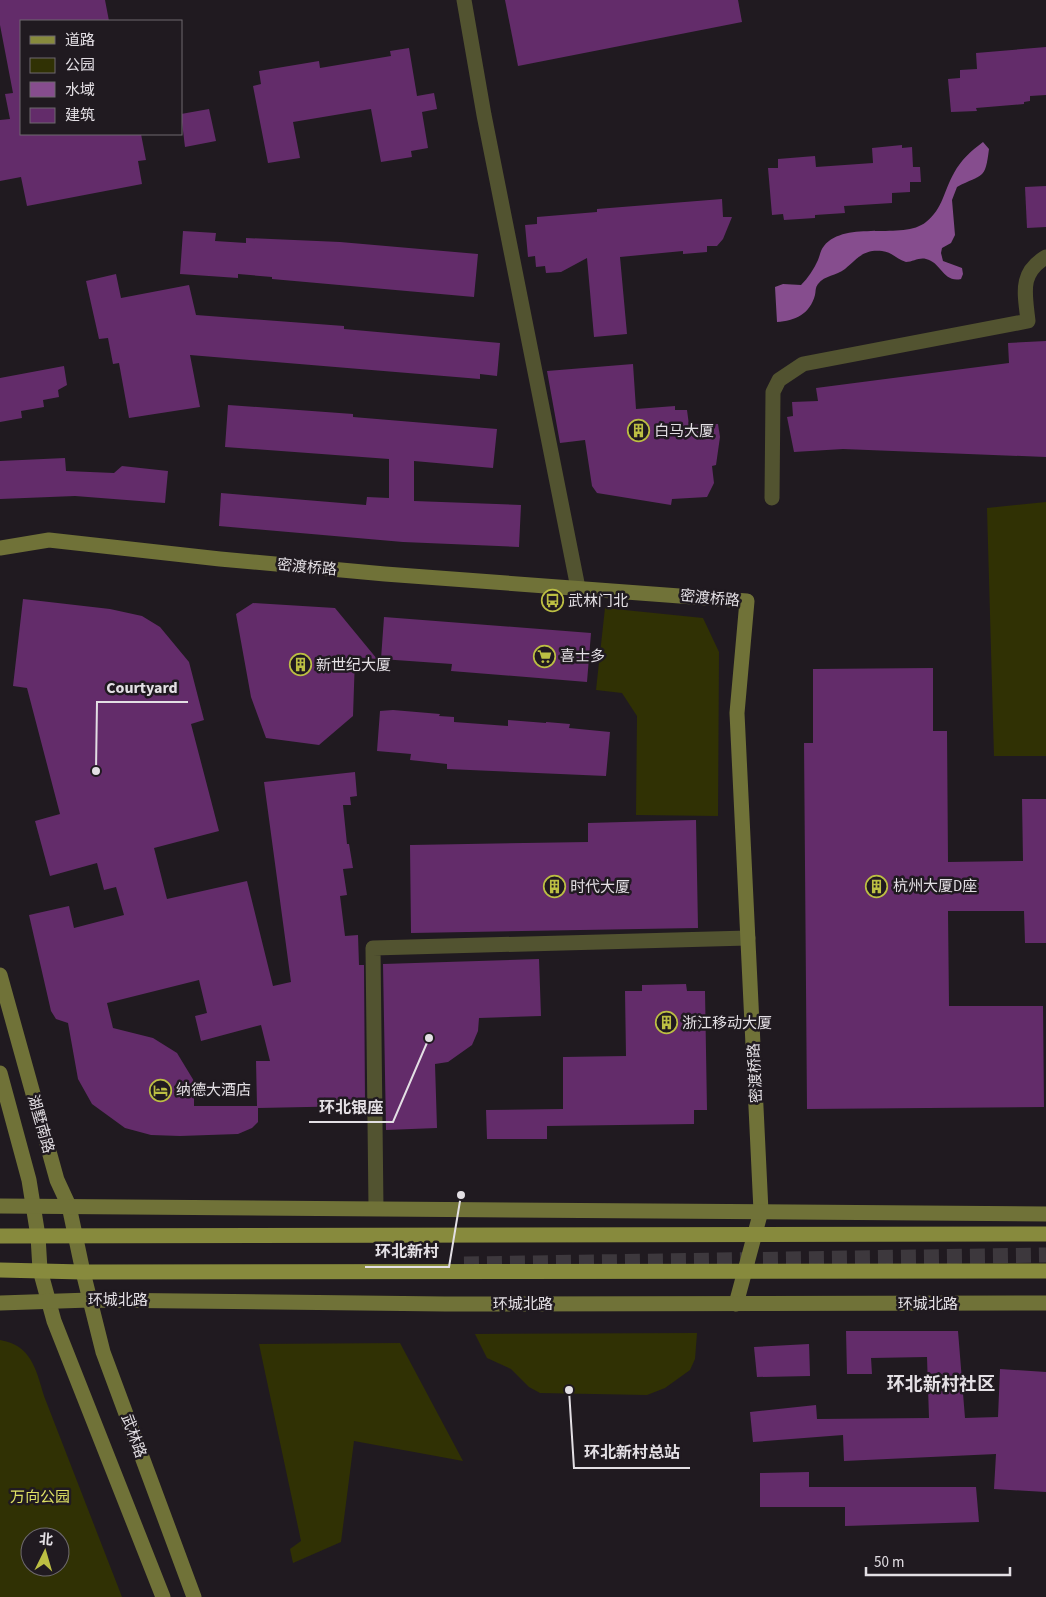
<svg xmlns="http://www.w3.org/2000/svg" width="1046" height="1597" viewBox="0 0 1046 1597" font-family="'Source Sans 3','Noto Sans SC',sans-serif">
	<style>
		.green { fill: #303104; fill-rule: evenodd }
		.water { fill: #864d8e }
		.building { fill: #632c6a; fill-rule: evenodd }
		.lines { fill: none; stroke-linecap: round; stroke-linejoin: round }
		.highway-tunnel { stroke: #3d383d; stroke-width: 15; stroke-dasharray: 15 8; stroke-linecap: butt }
		.street { stroke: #525330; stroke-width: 15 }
		.secondary { stroke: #707238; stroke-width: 15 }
		.primary { stroke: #878a3d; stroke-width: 15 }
		.labels { text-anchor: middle; stroke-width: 5; stroke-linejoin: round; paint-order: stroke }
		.poi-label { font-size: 15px; fill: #e3dfe4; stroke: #201a20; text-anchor: start }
		.street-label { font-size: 15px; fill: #e3dfe4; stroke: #201a20 }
		.park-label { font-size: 15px; fill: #dee164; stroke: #201a20 }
		.quarter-label { font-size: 18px; font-weight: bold; fill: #e3dfe4; stroke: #201a20 }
		.leader { fill: none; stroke: #e3dfe4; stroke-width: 2 }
		.callout-dot { fill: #e3dfe4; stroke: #201a20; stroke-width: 2 }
		.callout-label { font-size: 16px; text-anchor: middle; font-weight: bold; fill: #e3dfe4; stroke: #201a20; stroke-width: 5; stroke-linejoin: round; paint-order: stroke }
	</style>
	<rect width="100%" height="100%" fill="#201a20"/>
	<!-- green -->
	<g class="green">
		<path d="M1046,502V756H994L987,508Z"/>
		<path d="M605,608L703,618L719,652L718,816L636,815L637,716L622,693L596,690Z"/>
		<path d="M697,1333L695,1359L690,1370L665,1388L647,1395L540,1393L529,1387L511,1369L487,1358L475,1334Z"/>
		<path d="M0,1340C31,1345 36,1369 44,1396L122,1597H0ZM30,1537H60V1567H30Z"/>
		<path d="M400,1343L463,1461L354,1441L341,1542L293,1563L290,1549L301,1541L259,1344Z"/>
	</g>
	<!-- water -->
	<path class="water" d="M983,142L989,149C985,181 983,173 957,187L952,200L955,235L951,243L942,248L941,253L943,261L962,268L963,274L961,279C943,283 941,262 926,259C919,257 913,262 906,262C896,259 892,252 882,251C863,249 857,259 845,269C836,276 825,275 818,284C815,288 816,291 815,295C810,314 795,321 777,322L775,287L783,284L801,285C808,278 814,269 818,260C820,255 821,249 824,246C846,219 903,241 926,222C943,209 944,190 954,173C961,160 971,151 983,142Z"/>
	<!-- building -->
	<g class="building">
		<path d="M0,0H105L109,21H21V134H141L146,160L138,161L142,184L27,206L21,177L0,181V120L10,119L5,94L13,93L0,25Z"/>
		<path d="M505,0H738L742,22L518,66Z"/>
		<path d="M1046,47V95L1030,96V101L1024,102V104L976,108L977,111L951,112L948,79L960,78V70L977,69L976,53Z"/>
		<path d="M409,48L417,96L434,93L437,109L422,112L428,148L411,151L412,157L381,162L371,109L293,122L300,158L268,163L253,86L261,84L259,71L319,61L320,68L391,56L390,51Z"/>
		<path d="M209,109L216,141L185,147L181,114Z"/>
		<path d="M902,145V148L912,147L913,167H920L921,182H910V192L892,193V203L844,206L845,213L815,215V218L784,220L783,214L772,215L768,168H778V159L815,156L816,167L873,163L872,148Z"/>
		<path d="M1046,186V227L1027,228L1025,187Z"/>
		<path d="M722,199L723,217H732L723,239L717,246H707V252L683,254V251L620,257L627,334L594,337L587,258L561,272L546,273L545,266L536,267L535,256L528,257L525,225L537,224V217L597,212V209Z"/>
		<path d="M183,231L216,233L215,241L246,243V238L340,242L478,254L474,297L272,279V277L238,274V278L180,274Z"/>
		<path d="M116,274L121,298L189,285L196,315L344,326V329L500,343L497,376L480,374V379L190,355L200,407L129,418L119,363L113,364L108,338L99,339L86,281Z"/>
		<path d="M1046,341V457L843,449L794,452L787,417L793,416L792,402L818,401L816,388L1009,363L1008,343Z"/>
		<path d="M633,364L636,409L675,406V410H687L689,425L718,424L720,437L716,465L712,466L714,483L707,497L672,499L671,505L597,493L592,486L585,440L560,443L547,371Z"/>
		<path d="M64,366L67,385L58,390L59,397L43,400L44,407L21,411L22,418L0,422V378Z"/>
		<path d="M228,405L353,414V417L497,429L493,468L414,461V501L521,505L519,547L403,542L219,526L221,493L366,505L367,497L389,498V459L225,447Z"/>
		<path d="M65,458L66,471L114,473L122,466L168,471L165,503L75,496L0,499V461Z"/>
		<path d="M23,599L110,609L142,616L160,627L189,662L204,720L191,724L219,831L154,848L167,899L247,881L273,986L291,982L264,782L355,772L357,796L350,797L351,805H343L347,844H349L353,868L343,869L347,895L340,896L345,936L358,935L359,965H364L365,1099L357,1100V1106L258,1108V1122L252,1128L238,1134L180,1136L151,1135L125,1128L92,1104L78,1079L68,1023L56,1019L51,1011L29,915L69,906L74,928L124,915L116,887L104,890L97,863L50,876L35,821L60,814L27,688L13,686ZM199,980L207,1013L195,1016L201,1041L261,1025L270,1061H256L257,1106H194V1081L177,1053L153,1038L113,1028L107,1003Z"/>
		<path d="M253,603L335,608L377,659L355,657L353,716L319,745L266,738L251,697L236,614Z"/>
		<path d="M384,617L591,633L587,682L451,671L452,664L381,659Z"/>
		<path d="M933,668V731H947L948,862L1023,861L1022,799H1046V943H1025L1024,911H948L949,1006H1043L1044,1107L807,1109L804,743H813V669Z"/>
		<path d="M393,710L440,714L439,716L454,717V722L508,726V720L546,723V722L570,724L569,728L610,732L606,776L447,769V764L410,760L411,754L377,751L380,711Z"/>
		<path d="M696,820L698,928L411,933L410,845L588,842V823Z"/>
		<path d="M539,959L541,1016L479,1018L478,1031L472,1045L448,1062L435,1064L437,1128L386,1130L383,964Z"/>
		<path d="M686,984L687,991H705L707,1110H694V1124L547,1126V1139H487L486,1110L563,1109V1057L626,1056L625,991H642V985Z"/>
		<path d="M846,1331H958L965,1418L998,1417L1000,1369L1046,1372V1492L994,1489L996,1454L844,1461L843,1435L753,1442L750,1412L816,1405L817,1419L929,1418L927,1357L871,1358L872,1374H847Z"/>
		<path d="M809,1344L810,1376L757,1377L754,1347Z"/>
		<path d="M809,1472V1487H976L979,1522L845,1526V1507H760V1473Z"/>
	</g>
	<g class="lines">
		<!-- highway-tunnel -->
		<path class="highway-tunnel" d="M464,1264L1046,1255"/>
		<!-- street -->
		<g class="street">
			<path d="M464,0L484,115L578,588"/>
			<path d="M772,498L773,392L779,380L803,364L1028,321C1025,293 1019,273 1046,257"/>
			<path d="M376,1208L373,948L748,938"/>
		</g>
		<!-- secondary -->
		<g class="secondary">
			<path d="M0,548L49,540L220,559L385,574L747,601L737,713L761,1211L736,1304"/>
			<path d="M0,975L57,1180L69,1206L83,1272L103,1352L194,1597"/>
			<path d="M0,1073L29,1180L38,1236L40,1270L54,1321L163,1597"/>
			<path d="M0,1206L1046,1214"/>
			<path d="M0,1303L90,1300L445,1304L1046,1303"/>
		</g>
		<!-- primary -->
		<g class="primary">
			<path d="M0,1236L1046,1234"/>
			<path d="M0,1270L83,1272L1046,1271"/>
		</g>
	</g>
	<!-- icons -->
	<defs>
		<symbol id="building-ring" viewBox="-11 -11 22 22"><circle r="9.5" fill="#201a20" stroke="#bcbf43" stroke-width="1.5"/><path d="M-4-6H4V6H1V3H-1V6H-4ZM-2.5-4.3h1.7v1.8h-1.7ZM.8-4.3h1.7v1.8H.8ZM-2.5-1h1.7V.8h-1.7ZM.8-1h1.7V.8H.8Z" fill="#bcbf43"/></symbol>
		<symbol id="bus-ring" viewBox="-11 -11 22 22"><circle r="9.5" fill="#201a20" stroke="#bcbf43" stroke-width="1.5"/><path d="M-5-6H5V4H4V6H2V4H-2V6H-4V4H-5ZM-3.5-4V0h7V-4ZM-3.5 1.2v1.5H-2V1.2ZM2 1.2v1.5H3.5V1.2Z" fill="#bcbf43"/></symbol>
		<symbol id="supermarket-ring" viewBox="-11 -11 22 22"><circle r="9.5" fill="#201a20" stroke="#bcbf43" stroke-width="1.5"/><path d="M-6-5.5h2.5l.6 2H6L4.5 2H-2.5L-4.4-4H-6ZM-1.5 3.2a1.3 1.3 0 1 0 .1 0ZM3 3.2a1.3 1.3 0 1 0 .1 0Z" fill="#bcbf43"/></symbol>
		<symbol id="hotel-ring" viewBox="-11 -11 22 22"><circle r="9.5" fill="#201a20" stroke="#bcbf43" stroke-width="1.5"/><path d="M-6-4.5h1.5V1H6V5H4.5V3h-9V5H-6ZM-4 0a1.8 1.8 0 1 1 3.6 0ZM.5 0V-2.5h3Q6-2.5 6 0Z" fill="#bcbf43"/></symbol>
	</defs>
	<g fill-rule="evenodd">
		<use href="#building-ring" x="626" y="418" width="25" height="25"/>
		<use href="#bus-ring" x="540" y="588" width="25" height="25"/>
		<use href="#supermarket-ring" x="532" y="644" width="25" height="25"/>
		<use href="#building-ring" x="288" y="652" width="25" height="25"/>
		<use href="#building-ring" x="864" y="874" width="25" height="25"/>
		<use href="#building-ring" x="542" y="874" width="25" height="25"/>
		<use href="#building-ring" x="654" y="1010" width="25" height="25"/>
		<use href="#hotel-ring" x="148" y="1078" width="25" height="25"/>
	</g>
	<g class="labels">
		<!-- poi labels -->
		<g class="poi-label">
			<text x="654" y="436">白马大厦</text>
			<text x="568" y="606">武林门北</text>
			<text x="560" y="661">喜士多</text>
			<text x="316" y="670">新世纪大厦</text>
			<text x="893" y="891">杭州大厦D座</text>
			<text x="570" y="892">时代大厦</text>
			<text x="682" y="1028">浙江移动大厦</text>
			<text x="176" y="1095">纳德大酒店</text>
		</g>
		<!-- street labels -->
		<g class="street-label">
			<text transform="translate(307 567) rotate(5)" y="5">密渡桥路</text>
			<text transform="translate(710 598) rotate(5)" y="5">密渡桥路</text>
			<text transform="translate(755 1073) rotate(-93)" y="5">密渡桥路</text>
			<text transform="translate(41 1124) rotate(74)" y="5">湖墅南路</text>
			<text x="118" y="1305">环城北路</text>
			<text x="523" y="1309">环城北路</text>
			<text x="928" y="1309">环城北路</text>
			<text transform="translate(134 1436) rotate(70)" y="5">武林路</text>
		</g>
		<!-- park labels -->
		<g class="park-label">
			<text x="40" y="1502">万向公园</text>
		</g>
		<!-- quarter labels -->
		<g class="quarter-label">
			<text x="941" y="1390">环北新村社区</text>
		</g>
	</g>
	<!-- callouts -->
	<path class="leader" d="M96 771L97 702H188M429 1038L393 1122H309M461 1195L449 1267H365M569 1390L574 1468H690"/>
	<g class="callout-dot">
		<circle cx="96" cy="771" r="5"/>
		<circle cx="429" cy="1038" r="5"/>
		<circle cx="461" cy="1195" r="5"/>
		<circle cx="569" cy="1390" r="5"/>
	</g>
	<g class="callout-label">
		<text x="142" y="693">Courtyard</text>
		<text x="351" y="1113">环北银座</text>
		<text x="407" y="1257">环北新村</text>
		<text x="632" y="1458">环北新村总站</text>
	</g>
	<!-- legend -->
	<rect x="20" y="20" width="162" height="115" fill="#201a20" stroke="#6e696e"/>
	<rect x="30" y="36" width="25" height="8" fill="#878a3d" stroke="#6e696e"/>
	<text x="65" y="45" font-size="15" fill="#e3dfe4">道路</text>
	<rect x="30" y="58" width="25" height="15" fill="#303104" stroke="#6e696e"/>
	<text x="65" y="70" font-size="15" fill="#e3dfe4">公园</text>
	<rect x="30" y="82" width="25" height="15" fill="#864d8e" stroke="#6e696e"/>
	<text x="65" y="95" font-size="15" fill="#e3dfe4">水域</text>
	<rect x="30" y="108" width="25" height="15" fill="#632c6a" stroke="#6e696e"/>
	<text x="65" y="120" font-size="15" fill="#e3dfe4">建筑</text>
	<!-- north arrow -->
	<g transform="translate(45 1552) rotate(5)"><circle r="24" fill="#201a20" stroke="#6e696e"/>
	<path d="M0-4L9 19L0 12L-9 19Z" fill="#bcbf43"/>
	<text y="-8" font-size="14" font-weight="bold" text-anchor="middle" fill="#e3dfe4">北</text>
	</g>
	<!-- scale -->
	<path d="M866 1567v8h144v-8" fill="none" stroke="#e3dfe4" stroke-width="2.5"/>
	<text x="874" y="1567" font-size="15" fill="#e3dfe4" stroke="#201a20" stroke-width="4" paint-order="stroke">50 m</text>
</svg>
